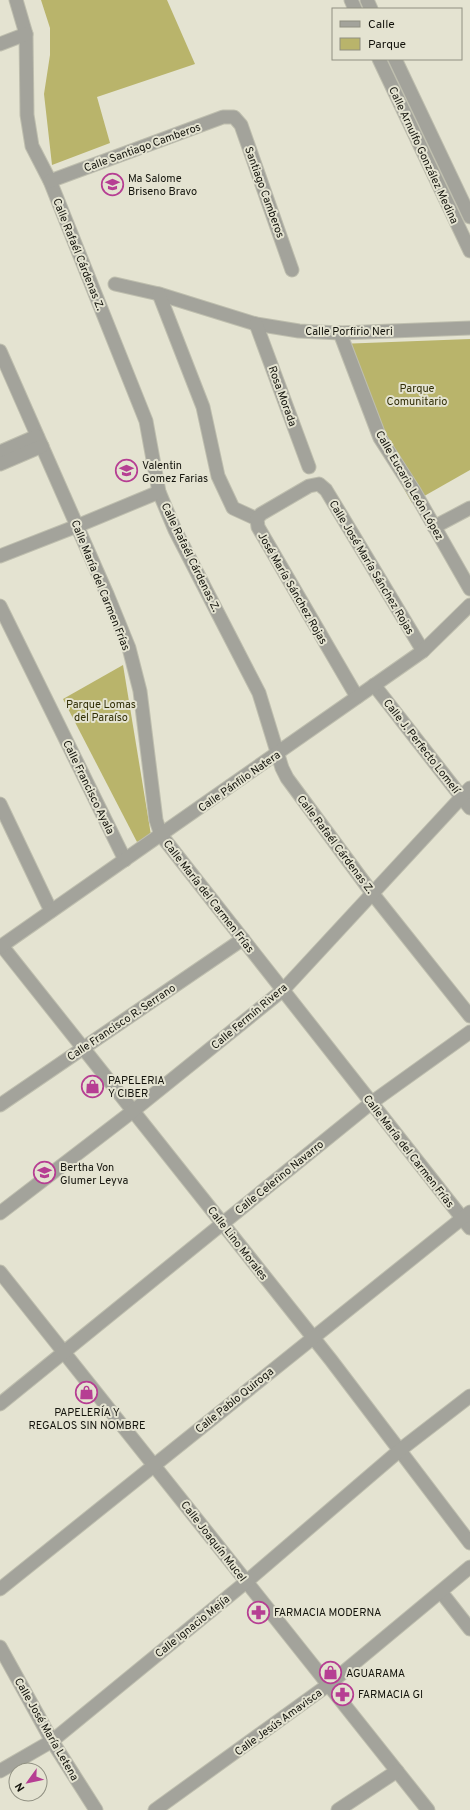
<svg xmlns="http://www.w3.org/2000/svg" width="470" height="1810" viewBox="0 0 470 1810" font-family="Overpass,sans-serif">
	<style>
		.green { fill: #b9b46b }
		.lines { fill: none; stroke-linecap: round; stroke-linejoin: round }
		.street-casing { stroke: #bebeae; stroke-width: 15 }
		.street { stroke: #a3a39b; stroke-width: 13 }
		.labels { text-anchor: middle; stroke-width: 4; stroke-linejoin: round; paint-order: stroke }
		.street-label { font-size: 11px; fill: #13130c; stroke: #e4e3d1 }
		.poi-label { font-size: 11px; fill: #13130c; stroke: #e4e3d1; text-anchor: start }
		.park-label { font-size: 11px; fill: #312e06; stroke: #e4e3d1 }
	</style>
	<rect width="100%" height="100%" fill="#e4e3d1"/>
	<!-- green -->
	<g class="green">
		<path d="M41,0H167L195,64L97,97L110,143L52,165L44,94L50,55V28Z"/>
		<path d="M470,339V470L412,503L383,452L339,344Z"/>
		<path d="M123,665L151,835L137,842L63,699Z"/>
	</g>
	<g class="lines">
		<defs>
			<g id="street">
				<path d="M16,0L26,34L27,115L32,146L50,181L146,421L159,492L175,530L259,693L282,768L287,778L372,893L470,1016"/>
				<path d="M351,0L355,9"/>
				<path d="M367,0L371,9"/>
				<path d="M0,44L26,34"/>
				<path d="M379,59L470,251"/>
				<path d="M395,59L470,217"/>
				<path d="M50,181L223,117H234L241,125L292,270"/>
				<path d="M115,284L159,294L256,324L299,331L340,333L470,328"/>
				<path d="M159,294L203,407L218,476L233,508L257,519"/>
				<path d="M256,324L309,467"/>
				<path d="M340,333L380,438L414,491L470,589"/>
				<path d="M0,351L107,594L129,648L140,691L156,820L161,835L470,1228"/>
				<path d="M0,452L37,436"/>
				<path d="M0,464L42,446"/>
				<path d="M434,527L470,508"/>
				<path d="M0,556L77,526L159,492"/>
				<path d="M0,606L125,860"/>
				<path d="M374,685L470,808"/>
				<path d="M357,697L258,527L257,519L261,514L309,486L319,484L326,490L423,651"/>
				<path d="M0,804L51,911"/>
				<path d="M2,946L331,1360L470,1543"/>
				<path d="M0,947L423,651L470,605"/>
				<path d="M0,1105L243,939"/>
				<path d="M0,1213L133,1111L283,990L470,788"/>
				<path d="M0,1272L428,1810"/>
				<path d="M0,1404L371,1103L470,1032"/>
				<path d="M0,1589L470,1212"/>
				<path d="M441,1592L470,1629"/>
				<path d="M0,1647L52,1741L96,1810"/>
				<path d="M0,1771L52,1741L246,1582L400,1450L470,1396"/>
				<path d="M155,1810L328,1685L470,1567"/>
				<path d="M338,1810L397,1771"/>
			</g>
		</defs>
		<!-- street casing -->
		<use href="#street" class="street-casing"/>
		<!-- street -->
		<use href="#street" class="street"/>
	</g>
	<!-- icons -->
	<defs>
		<symbol id="school-ring" viewBox="-11 -11 22 22"><circle r="9.5" fill="#e4e3d1" stroke="#b63e93" stroke-width="1.5"/><path d="M0-5L7-2L0 1L-7-2ZM-4 1L0 2.5L4 1V4Q0 6-4 4Z" fill="#b63e93"/></symbol>
		<symbol id="shop-ring" viewBox="-11 -11 22 22"><circle r="9.5" fill="#e4e3d1" stroke="#b63e93" stroke-width="1.5"/><path d="M-5-2.5h2.3a2.7 3.5 0 0 1 5.4 0H5L5.5 6h-11ZM-1.5-2.5h3a1.5 2.3 0 0 0-3 0Z" fill="#b63e93"/></symbol>
		<symbol id="pharmacy-ring" viewBox="-11 -11 22 22"><circle r="9.5" fill="#e4e3d1" stroke="#b63e93" stroke-width="1.5"/><path d="M-2-6h4v4h4v4h-4v4h-4v-4h-4v-4h4Z" fill="#b63e93"/></symbol>
	</defs>
	<g fill-rule="evenodd">
		<use href="#school-ring" x="100" y="172" width="25" height="25"/>
		<use href="#school-ring" x="114" y="458" width="25" height="25"/>
		<use href="#shop-ring" x="80" y="1074" width="25" height="25"/>
		<use href="#school-ring" x="32" y="1160" width="25" height="25"/>
		<use href="#shop-ring" x="74" y="1380" width="25" height="25"/>
		<use href="#pharmacy-ring" x="246" y="1600" width="25" height="25"/>
		<use href="#shop-ring" x="318" y="1660" width="25" height="25"/>
		<use href="#pharmacy-ring" x="330" y="1682" width="25" height="25"/>
	</g>
	<g class="labels">
		<!-- street labels -->
		<g class="street-label">
			<text transform="translate(142 147) rotate(-20)" y="4">Calle Santiago Camberos</text>
			<text transform="translate(424 155) rotate(65)" y="4">Calle Arnulfo González Medina</text>
			<text transform="translate(265 192) rotate(70)" y="4">Santiago Camberos</text>
			<text transform="translate(79 254) rotate(68)" y="4">Calle Rafaél Cárdenas Z.</text>
			<text x="349" y="335">Calle Porfirio Neri</text>
			<text transform="translate(283 396) rotate(70)" y="4">Rosa Morada</text>
			<text transform="translate(410 485) rotate(60)" y="4">Calle Eucario León López</text>
			<text transform="translate(191 557) rotate(64)" y="4">Calle Rafaél Cárdenas Z.</text>
			<text transform="translate(372 567) rotate(59)" y="4">Calle José María Sánchez Rojas</text>
			<text transform="translate(101 585) rotate(68)" y="4">Calle María del Carmen Frías</text>
			<text transform="translate(293 588) rotate(60)" y="4">José María Sánchez Rojas</text>
			<text transform="translate(422 746) rotate(52)" y="4">Calle J. Perfecto Lomelí</text>
			<text transform="translate(239 781) rotate(-35)" y="4">Calle Pánfilo Natera</text>
			<text transform="translate(89 787) rotate(64)" y="4">Calle Francisco Ayala</text>
			<text transform="translate(336 844) rotate(53)" y="4">Calle Rafaél Cárdenas Z.</text>
			<text transform="translate(209 896) rotate(52)" y="4">Calle María del Carmen Frías</text>
			<text transform="translate(249 1016) rotate(-40)" y="4">Calle Fermín Rivera</text>
			<text transform="translate(121 1022) rotate(-34)" y="4">Calle Francisco R. Serrano</text>
			<text transform="translate(409 1151) rotate(52)" y="4">Calle María del Carmen Frías</text>
			<text transform="translate(279 1177) rotate(-39)" y="4">Calle Celerino Navarro</text>
			<text transform="translate(238 1243) rotate(52)" y="4">Calle Lino Morales</text>
			<text transform="translate(234 1400) rotate(-39)" y="4">Calle Pablo Quiroga</text>
			<text transform="translate(214 1541) rotate(52)" y="4">Calle Joaquín Mucel</text>
			<text transform="translate(192 1626) rotate(-39)" y="4">Calle Ignacio Mejía</text>
			<text transform="translate(278 1722) rotate(-36)" y="4">Calle Jesús Amavisca</text>
			<text transform="translate(47 1729) rotate(60)" y="4">Calle José María Letena</text>
		</g>
		<!-- poi labels -->
		<g class="poi-label">
			<text x="128" y="182">Ma Salome<tspan x="128" dy="13">Briseno Bravo</tspan></text>
			<text x="142" y="469">Valentin<tspan x="142" dy="13">Gomez Farias</tspan></text>
			<text x="108" y="1084">PAPELERIA<tspan x="108" dy="13">Y CIBER</tspan></text>
			<text x="60" y="1171">Bertha Von<tspan x="60" dy="13">Glumer Leyva</tspan></text>
			<text x="87" y="1416" text-anchor="middle">PAPELERÍA Y<tspan x="87" dy="13">REGALOS SIN NOMBRE</tspan></text>
			<text x="274" y="1616">FARMACIA MODERNA</text>
			<text x="346" y="1677">AGUARAMA</text>
			<text x="358" y="1698">FARMACIA GI</text>
		</g>
		<!-- park labels -->
		<g class="park-label">
			<text x="417" y="392">Parque<tspan x="417" dy="13">Comunitario</tspan></text>
			<text x="101" y="708">Parque Lomas<tspan x="101" dy="13">del Paraíso</tspan></text>
		</g>
	</g>
	<!-- legend -->
	<rect x="332" y="8" width="130" height="52" fill="#e4e3d1" stroke="#909082"/>
	<rect x="340" y="21" width="20" height="6" fill="#a3a39b" stroke="#909082"/>
	<text x="368" y="28" font-size="12" fill="#13130c">Calle</text>
	<rect x="340" y="38" width="20" height="12" fill="#b9b46b" stroke="#909082"/>
	<text x="368" y="48" font-size="12" fill="#13130c">Parque</text>
	<!-- north arrow -->
	<g transform="translate(28 1782) rotate(237)"><circle r="19" fill="#e4e3d1" stroke="#909082"/>
	<path d="M0-3L7 15L0 10L-7 15Z" fill="#b63e93"/>
	<text y="-6" font-size="11" font-weight="bold" text-anchor="middle" fill="#13130c">N</text>
	</g>
</svg>
